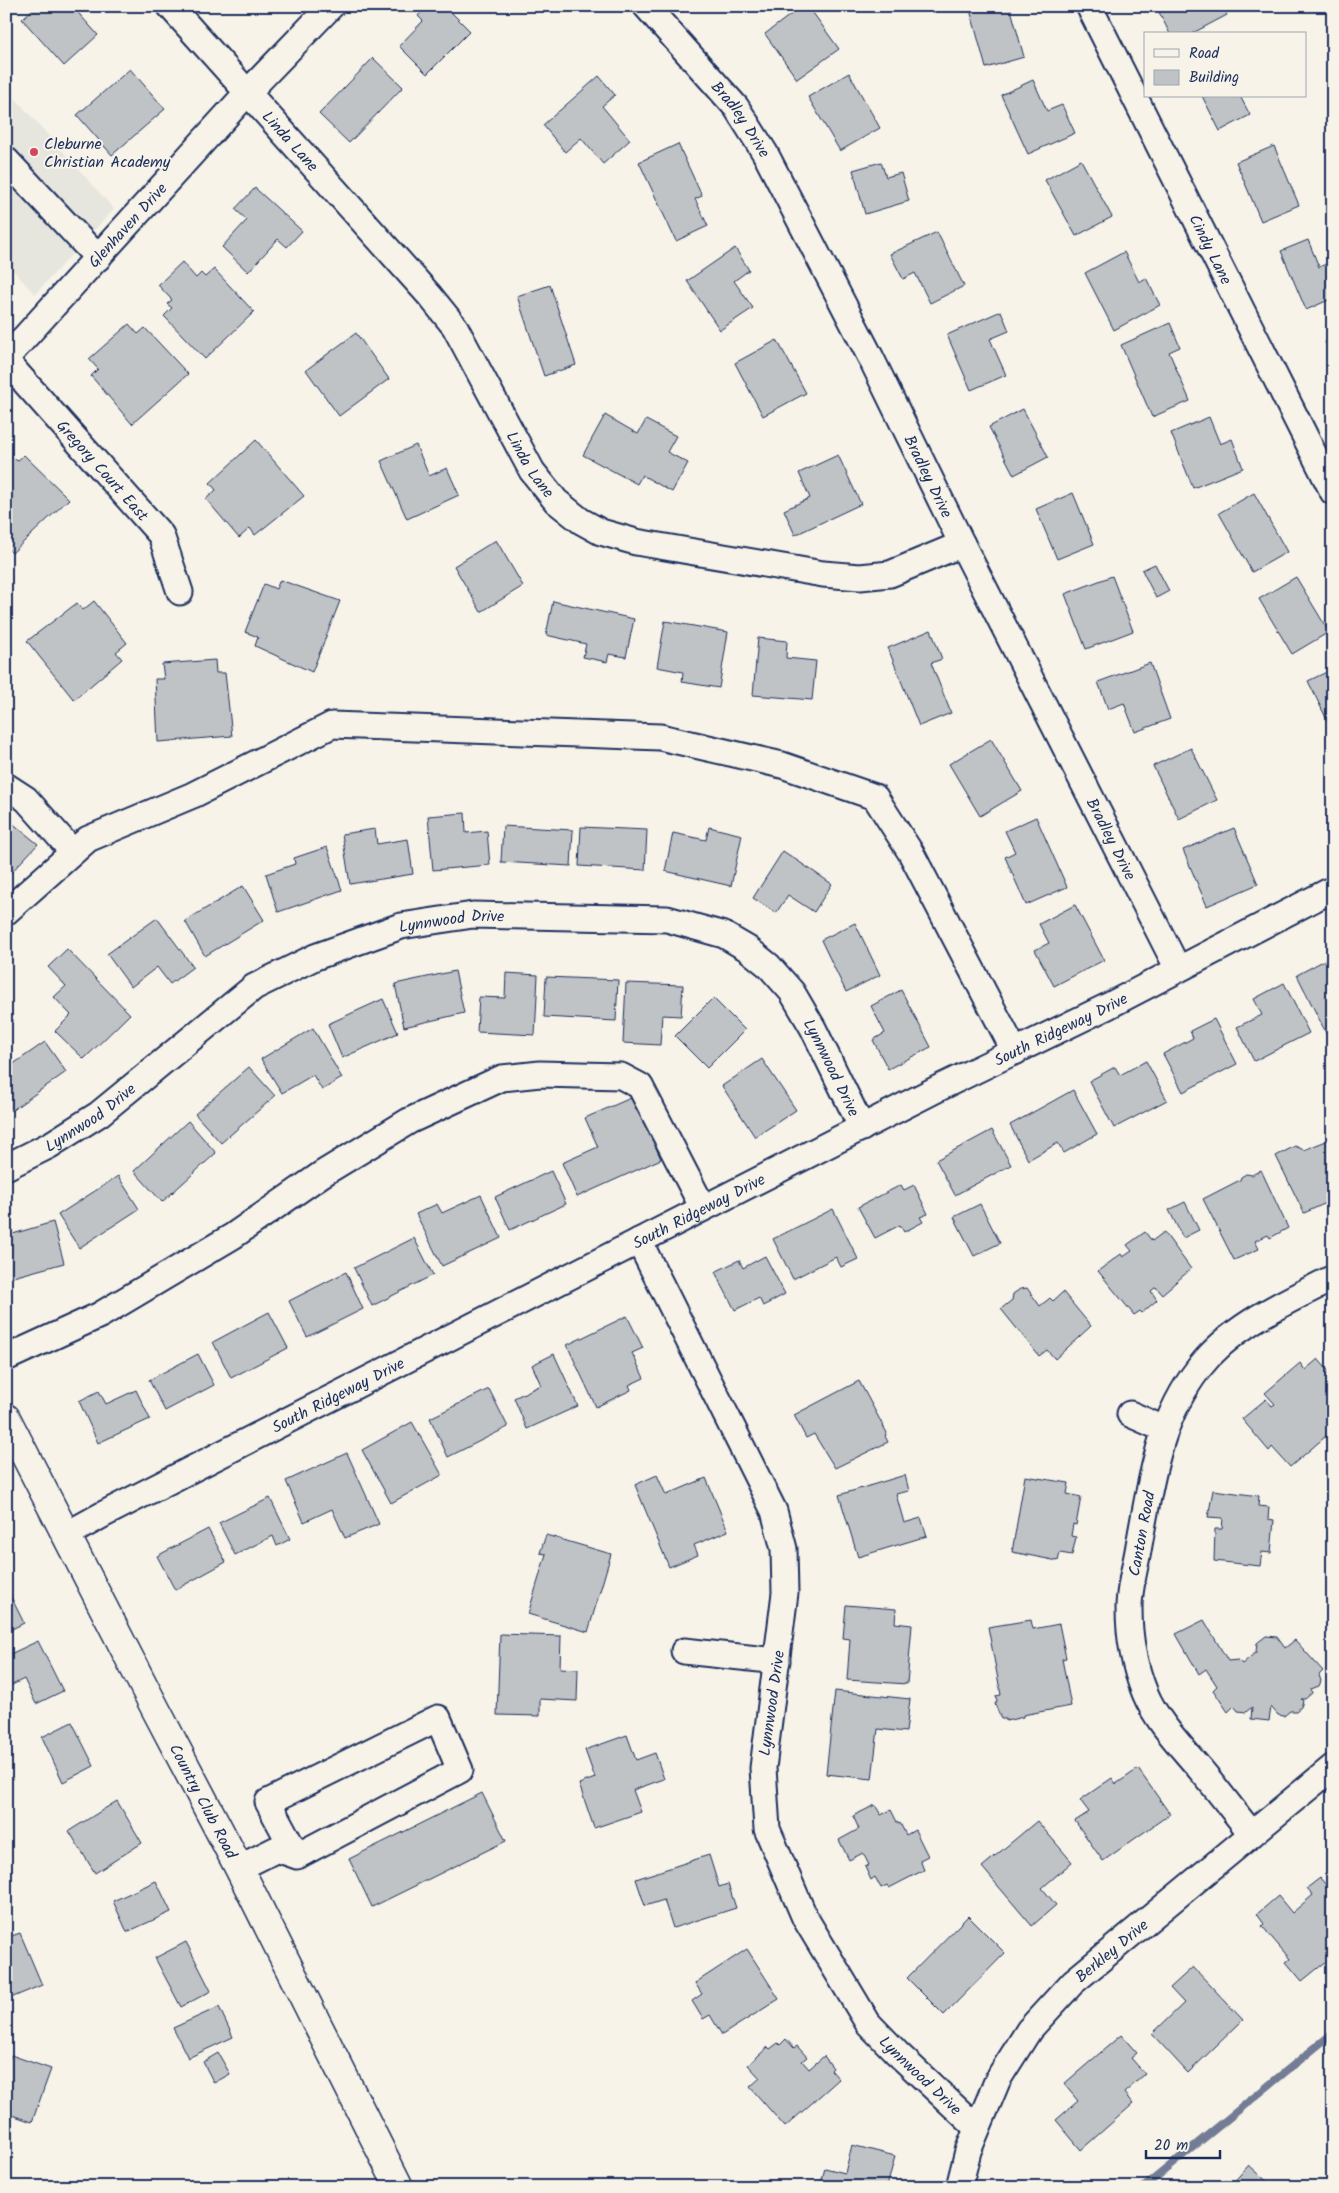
<svg xmlns="http://www.w3.org/2000/svg" width="1339" height="2193" viewBox="0 0 1339 2193" font-family="Kalam,sans-serif">
	<style>
		.built { fill: #e6e5de }
		.lines { fill: none; stroke-linecap: round; stroke-linejoin: round }
		.stream { stroke: #727c95; stroke-width: 8 }
		.building { fill: #c0c3c5; stroke: #1b2f5e }
		.minor-casing { stroke: #1b2f5e; stroke-width: 29 }
		.major-casing { stroke: #1b2f5e; stroke-width: 31 }
		.minor { stroke: #f7f3e8; stroke-width: 25 }
		.major { stroke: #f7f3e8; stroke-width: 28 }
		.poi-dot { fill: #d1495b; stroke: #f7f3e8; stroke-width: 2 }
		.labels { text-anchor: middle; stroke-width: 4; stroke-linejoin: round; paint-order: stroke }
		.street-label { font-size: 16px; fill: #1b2f5e; stroke: #f7f3e8 }
		.poi-label { font-size: 16px; fill: #1b2f5e; stroke: #f7f3e8; text-anchor: start }
	</style>
	<rect width="100%" height="100%" fill="#f7f3e8"/>
	<filter id="ink" filterUnits="userSpaceOnUse"><feTurbulence type="fractalNoise" baseFrequency=".02" numOctaves="2"/><feDisplacementMap in="SourceGraphic" scale="10" xChannelSelector="R" yChannelSelector="G"/><feConvolveMatrix kernelMatrix="1 2 1 2 8 2 1 2 1" color-interpolation-filters="sRGB"/></filter>
	<g filter="url(#ink)">
		<!-- built -->
		<path class="built" d="M6,88L114,209L35,294L6,263Z"/>
		<g class="lines">
			<!-- stream -->
			<path class="stream" d="M1144,2187L1333,2033"/>
		</g>
		<!-- building -->
		<g class="building">
			<path d="M36,6H72L98,35L64,66L22,19Z"/>
			<path d="M427,6H445L470,31L427,74L399,46L423,21L418,16Z"/>
			<path d="M802,6H808L839,49L797,79L765,34Z"/>
			<path d="M969,6H1010L1024,57L986,68Z"/>
			<path d="M1156,6H1223L1227,15L1191,34H1170Z"/>
			<path d="M373,58L403,87L349,143L319,114Z"/>
			<path d="M130,69L165,109L112,155L77,115Z"/>
			<path d="M849,73L880,128L840,151L808,97Z"/>
			<path d="M599,76L615,95L602,106L630,140L603,164L581,138L565,152L543,125Z"/>
			<path d="M1033,80L1047,111L1062,105L1075,133L1028,154L1001,95Z"/>
			<path d="M1202,96H1240L1250,115L1220,131Z"/>
			<path d="M678,144L702,196L695,199L708,226L676,241L639,162Z"/>
			<path d="M1274,146L1299,205L1261,221L1236,162Z"/>
			<path d="M1081,160L1112,217L1076,236L1045,180Z"/>
			<path d="M881,162L886,177L901,173L909,201L865,214L853,170Z"/>
			<path d="M255,188L302,231L287,247L278,239L248,272L222,247L247,220L235,209Z"/>
			<path d="M937,232L964,286L930,303L915,273L903,279L890,254Z"/>
			<path d="M1308,240L1319,267L1333,261V298L1306,310L1281,251Z"/>
			<path d="M735,248L749,270L734,281L753,308L720,330L687,281Z"/>
			<path d="M1124,252L1139,282L1146,278L1160,305L1114,330L1085,273Z"/>
			<path d="M182,262L196,278L201,273L205,277L214,269L254,312L205,359L164,316L172,308L167,304L172,300L158,285Z"/>
			<path d="M550,285L576,365L544,376L517,296Z"/>
			<path d="M1001,311L1009,331L990,339L1006,375L971,390L947,335Z"/>
			<path d="M1170,323L1180,347L1169,352L1190,401L1152,417L1121,345Z"/>
			<path d="M129,324L138,334L145,328L188,374L132,424L91,376L98,369L89,359Z"/>
			<path d="M356,333L389,379L339,416L306,370Z"/>
			<path d="M1333,339V358L1325,342Z"/>
			<path d="M777,340L806,393L763,416L735,363Z"/>
			<path d="M1023,409L1048,457L1014,475L989,427Z"/>
			<path d="M605,415L638,434L646,420L676,436L667,452L688,463L672,492L642,475L637,484L583,455Z"/>
			<path d="M1209,417L1220,444L1232,439L1243,468L1193,488L1171,433Z"/>
			<path d="M256,440L304,496L255,535L250,528L239,538L206,499L216,490L210,483Z"/>
			<path d="M416,445L429,476L447,468L459,495L407,519L381,461Z"/>
			<path d="M7,451L17,461L24,455L69,499L12,553L6,547Z"/>
			<path d="M838,455L861,504L795,535L784,510L810,498L799,473Z"/>
			<path d="M1073,493L1094,544L1057,559L1036,509Z"/>
			<path d="M1254,493L1287,552L1252,572L1219,513Z"/>
			<path d="M496,540L523,586L481,612L454,566Z"/>
			<path d="M1155,564L1169,591L1156,598L1142,570Z"/>
			<path d="M1112,576L1133,631L1086,649L1065,594Z"/>
			<path d="M1296,577L1329,632L1292,654L1259,599Z"/>
			<path d="M280,580L340,601L312,672L255,646L258,637L245,632L264,584L276,589Z"/>
			<path d="M94,601L127,643L116,652L122,659L74,700L27,641L77,603L83,610Z"/>
			<path d="M553,601L634,619L626,657L609,654L607,662L583,657L586,644L546,635Z"/>
			<path d="M665,621L728,632L719,688L682,682L683,672L657,667Z"/>
			<path d="M931,630L942,659L931,663L951,713L919,726L888,648Z"/>
			<path d="M758,638L787,641L786,658L816,661L812,700L753,695Z"/>
			<path d="M215,660L216,673H225L232,736L158,742L155,679H164L162,664Z"/>
			<path d="M1150,663L1170,719L1135,732L1124,703L1108,709L1098,682Z"/>
			<path d="M1333,669V732L1308,681Z"/>
			<path d="M991,739L1022,791L980,816L949,764Z"/>
			<path d="M1191,748L1217,800L1179,819L1153,766Z"/>
			<path d="M465,813L466,833L487,831L490,865L433,870L428,816Z"/>
			<path d="M1036,817L1067,887L1026,905L1005,857L1015,852L1005,831Z"/>
			<path d="M6,818L38,844L6,878Z"/>
			<path d="M503,826L573,830L571,866L501,862Z"/>
			<path d="M581,827L647,830L645,870L579,866Z"/>
			<path d="M709,827L742,835L731,886L665,871L673,833L706,840Z"/>
			<path d="M1234,828L1258,884L1207,906L1183,850Z"/>
			<path d="M375,829L377,844L408,839L413,874L350,884L342,834Z"/>
			<path d="M327,847L342,890L278,912L266,874L295,864L294,858Z"/>
			<path d="M783,851L832,884L814,912L788,895L776,913L753,898Z"/>
			<path d="M243,886L264,920L205,956L185,921Z"/>
			<path d="M1075,905L1104,960L1054,986L1035,950L1049,943L1039,924Z"/>
			<path d="M157,918L193,967L170,984L157,967L131,987L107,954Z"/>
			<path d="M855,923L880,975L846,992L821,940Z"/>
			<path d="M67,949L130,1014L84,1059L55,1031L71,1015L54,997L66,986L48,967Z"/>
			<path d="M1325,960L1333,975V1035L1328,1037L1297,975Z"/>
			<path d="M455,971L464,1013L404,1027L395,984Z"/>
			<path d="M506,973L538,975L535,1035L477,1032L479,997L505,998Z"/>
			<path d="M546,977L618,980L616,1021L544,1017Z"/>
			<path d="M626,983L683,985L681,1016L662,1015L660,1045L623,1043Z"/>
			<path d="M1284,983L1309,1033L1254,1061L1237,1027L1262,1015L1254,999Z"/>
			<path d="M901,990L931,1047L888,1069L873,1040L885,1033L871,1006Z"/>
			<path d="M713,998L745,1030L707,1068L675,1036Z"/>
			<path d="M383,999L398,1033L342,1058L328,1024Z"/>
			<path d="M1214,1019L1237,1064L1183,1092L1163,1054L1193,1038L1190,1031Z"/>
			<path d="M313,1028L342,1078L322,1090L313,1075L282,1093L261,1059Z"/>
			<path d="M45,1042L66,1072L11,1111L6,1105V1069Z"/>
			<path d="M762,1059L796,1110L755,1137L722,1086Z"/>
			<path d="M1146,1061L1167,1100L1114,1128L1089,1081L1115,1067L1120,1075Z"/>
			<path d="M249,1067L275,1096L221,1143L195,1114Z"/>
			<path d="M1073,1090L1097,1134L1064,1153L1058,1143L1028,1160L1010,1125Z"/>
			<path d="M633,1097L661,1159L577,1197L562,1163L598,1147L585,1118Z"/>
			<path d="M188,1121L216,1153L162,1202L134,1171Z"/>
			<path d="M992,1130L1011,1165L955,1195L936,1160Z"/>
			<path d="M1331,1139H1333V1200L1304,1213L1276,1156L1295,1146L1304,1150Z"/>
			<path d="M1261,1170L1288,1228L1270,1238L1268,1235L1255,1241L1259,1249L1234,1260L1203,1199L1240,1180L1241,1177L1246,1174L1252,1175Z"/>
			<path d="M551,1171L566,1204L510,1230L495,1197Z"/>
			<path d="M118,1176L139,1209L79,1248L58,1215Z"/>
			<path d="M901,1185L904,1190L914,1185L928,1214L920,1217L923,1222L904,1232L900,1225L875,1238L858,1207Z"/>
			<path d="M481,1195L501,1238L442,1266L416,1214L437,1204L442,1213Z"/>
			<path d="M1185,1202L1199,1230L1183,1238L1169,1210Z"/>
			<path d="M980,1204L1000,1243L974,1256L954,1217Z"/>
			<path d="M833,1209L858,1259L841,1267L836,1257L793,1279L773,1239Z"/>
			<path d="M53,1222L64,1263L6,1279V1236Z"/>
			<path d="M1145,1232L1152,1241L1164,1232L1191,1269L1162,1294L1156,1287L1151,1291L1157,1300L1142,1313L1140,1311L1134,1315L1098,1271L1121,1254L1123,1257L1132,1251L1127,1245Z"/>
			<path d="M414,1238L433,1275L372,1306L354,1268Z"/>
			<path d="M765,1256L785,1294L763,1306L759,1298L735,1310L715,1272L739,1260L743,1268Z"/>
			<path d="M346,1272L363,1309L307,1337L289,1301Z"/>
			<path d="M1027,1288L1040,1306L1050,1298L1053,1301L1063,1292L1091,1326L1055,1359L1047,1350L1039,1356L1001,1309L1012,1300L1013,1294L1020,1289Z"/>
			<path d="M269,1312L288,1348L231,1378L213,1342Z"/>
			<path d="M627,1316L643,1348L632,1353L644,1378L629,1385L631,1390L596,1407L567,1345Z"/>
			<path d="M198,1354L214,1385L165,1411L149,1380Z"/>
			<path d="M554,1354L578,1406L527,1429L514,1398L541,1385L532,1365Z"/>
			<path d="M1318,1359L1333,1376V1430L1290,1467L1272,1447L1269,1451L1242,1419L1266,1399L1272,1406L1275,1404L1265,1393L1300,1363L1305,1370Z"/>
			<path d="M859,1381L887,1433L885,1436L888,1442L835,1468L814,1434L806,1438L794,1415Z"/>
			<path d="M489,1389L508,1427L448,1457L430,1418Z"/>
			<path d="M136,1390L150,1419L98,1443L79,1401L99,1391L106,1404Z"/>
			<path d="M412,1422L442,1475L391,1503L362,1450Z"/>
			<path d="M347,1453L379,1524L345,1538L332,1509L304,1522L286,1481Z"/>
			<path d="M657,1475L666,1495L706,1478L728,1531L694,1545L698,1555L669,1567L635,1485Z"/>
			<path d="M905,1475L909,1491L896,1494L904,1523L921,1518L927,1536L858,1557L839,1495Z"/>
			<path d="M1025,1476L1069,1483L1067,1494L1081,1497L1076,1525L1073,1524L1071,1536L1076,1537L1072,1555L1060,1553L1058,1561L1012,1552Z"/>
			<path d="M1213,1490L1259,1496L1258,1506L1269,1507L1268,1519L1274,1520L1271,1553L1262,1552L1260,1566L1214,1561L1215,1529H1222L1223,1518L1208,1517Z"/>
			<path d="M270,1498L290,1539L277,1546L273,1536L235,1555L219,1523Z"/>
			<path d="M208,1529L226,1562L175,1590L157,1556Z"/>
			<path d="M546,1535L611,1554L588,1632L528,1614L546,1554L540,1553Z"/>
			<path d="M6,1587L24,1623L6,1632Z"/>
			<path d="M846,1605L896,1609L895,1623L912,1625L907,1684L847,1680L850,1639L843,1638Z"/>
			<path d="M1031,1620L1033,1629L1059,1624L1066,1658L1062,1659L1071,1706L1023,1715V1717L1006,1721V1719H1001L995,1704L997,1701L996,1696L1001,1695L988,1627Z"/>
			<path d="M1204,1620L1228,1661L1238,1660L1242,1664L1256,1652L1257,1643L1266,1636L1277,1637L1285,1648L1295,1640L1323,1671L1319,1675L1321,1681L1319,1686L1311,1689L1312,1693L1305,1699H1301L1303,1701L1301,1707L1296,1711H1290L1284,1716L1278,1715L1271,1707L1269,1721L1251,1719L1252,1707L1246,1712L1238,1711L1234,1706L1228,1712L1213,1690L1217,1686L1206,1669L1199,1674L1176,1634Z"/>
			<path d="M500,1634L561,1636L560,1668L578,1669L577,1701L540,1699V1716L497,1715Z"/>
			<path d="M38,1641L63,1691L36,1704L24,1679L6,1688V1656Z"/>
			<path d="M835,1691L910,1699L906,1732L878,1729L872,1779L826,1774Z"/>
			<path d="M72,1722L94,1766L63,1782L42,1737Z"/>
			<path d="M627,1735L636,1760L655,1753L664,1779L633,1790L641,1812L594,1828L579,1784L595,1778L585,1750Z"/>
			<path d="M1138,1769L1170,1814L1103,1861L1075,1821L1089,1812L1080,1800L1112,1778L1116,1784Z"/>
			<path d="M482,1793L506,1841L372,1907L349,1859Z"/>
			<path d="M117,1801L142,1843L95,1873L69,1831Z"/>
			<path d="M875,1805L881,1815L891,1810L898,1824L900,1823L906,1835L915,1830L928,1856L920,1860L924,1870L889,1888L887,1885L881,1888L875,1877L871,1880L865,1867L869,1865L863,1853L849,1860L839,1840L859,1829L853,1816Z"/>
			<path d="M1037,1821L1072,1862L1042,1888L1056,1905L1032,1926L982,1867Z"/>
			<path d="M709,1855L719,1887L728,1884L736,1908L673,1928L664,1900L645,1906L636,1879Z"/>
			<path d="M1320,1878L1333,1893V1956L1302,1981L1286,1962L1290,1959L1262,1926L1264,1924L1257,1914L1278,1896L1292,1913L1313,1895L1307,1888Z"/>
			<path d="M156,1881L171,1912L127,1932L113,1901Z"/>
			<path d="M968,1916L1005,1953L944,2015L907,1978Z"/>
			<path d="M20,1933L42,1985L6,2000V1938Z"/>
			<path d="M186,1942L211,1991L181,2007L155,1958Z"/>
			<path d="M747,1949L779,1999L722,2035L710,2015L703,2019L692,2001L702,1994L695,1983Z"/>
			<path d="M1193,1967L1243,2020L1188,2073L1152,2034L1184,2003L1170,1988Z"/>
			<path d="M219,2007L233,2037L188,2058L173,2028Z"/>
			<path d="M1121,2035L1137,2053L1131,2058L1145,2074L1124,2093L1133,2104L1081,2150L1056,2120L1078,2101L1064,2084Z"/>
			<path d="M786,2039L794,2048L797,2046L807,2057L802,2061L809,2069L824,2056L833,2068L831,2070L839,2079L785,2127L750,2087L760,2078L748,2065L768,2047L770,2049L778,2043L780,2045Z"/>
			<path d="M218,2053L230,2074L214,2083L203,2062Z"/>
			<path d="M11,2055L51,2069L32,2122L6,2113V2067Z"/>
			<path d="M852,2145L895,2156L887,2187H820L825,2168L845,2173Z"/>
			<path d="M1249,2165L1273,2187H1229Z"/>
		</g>
		<g class="lines">
			<defs>
				<g id="minor">
					<path id="s1" d="M170,6L430,296L455,327L532,471L556,501L581,521L601,532L636,542L823,574L860,577L890,574L962,544"/>
					<path id="s2" d="M646,6L736,107L765,153L871,358L962,544L1178,969"/>
					<path id="s3" d="M1089,6L1333,492"/>
					<path d="M6,160L98,258"/>
					<path id="s4" d="M6,358L247,93L331,6"/>
					<path id="s5" d="M6,361L161,535L180,592"/>
					<path d="M6,786L26,799L73,852"/>
					<path d="M6,912L88,839L193,795L332,725L660,737L782,765L875,797L911,853L1015,1052"/>
					<path id="s6" d="M6,1167L50,1145L99,1114L254,987L315,957L401,926L473,915L667,919L724,935L748,949L769,966L792,992L813,1028L862,1128"/>
					<path id="s7" d="M639,1241L774,1511L784,1549L785,1593L763,1768L767,1829L805,1918L868,2023L897,2053L977,2128"/>
					<path d="M6,1358L100,1315L233,1236L322,1174L409,1121L502,1078L540,1074L621,1076L640,1086L703,1208"/>
					<path d="M1130,1414L1164,1429"/>
					<path id="s8" d="M66,1535L104,1514L939,1088L1108,1006L1333,889"/>
					<path d="M684,1651L777,1661"/>
					<path id="s9" d="M1252,1834C1234,1812 1218,1790 1200,1769C1180,1745 1157,1722 1145,1693C1134,1666 1129,1637 1129,1608C1129,1587 1136,1565 1139,1545C1151,1481 1158,1421 1199,1368C1232,1325 1286,1302 1333,1278"/>
					<path d="M239,1868L277,1849L297,1856L460,1770L438,1718L268,1802L297,1856"/>
					<path id="s10" d="M959,2187L968,2151L998,2079L1029,2030L1073,1982L1333,1767"/>
				</g>
				<g id="major">
					<path id="s11" d="M6,1418L154,1706L239,1868L399,2187"/>
				</g>
			</defs>
			<!-- minor casing -->
			<use href="#minor" class="minor-casing"/>
			<!-- major casing -->
			<use href="#major" class="major-casing"/>
			<!-- minor -->
			<use href="#minor" class="minor"/>
			<!-- major -->
			<use href="#major" class="major"/>
		</g>
	</g>
	<!-- markers -->
	<circle class="poi-dot" cx="34" cy="152" r="5"/>
	<g class="labels">
		<!-- street labels -->
		<g class="street-label">
			<text dy="6" stroke="none"><textPath href="#s2" startOffset="148">Bradley Drive</textPath></text>
			<text dy="6" stroke="none"><textPath href="#s1" startOffset="181">Linda Lane</textPath></text>
			<text dy="6" stroke="none"><textPath href="#s4" startOffset="180">Glenhaven Drive</textPath></text>
			<text dy="6" stroke="none"><textPath href="#s3" startOffset="272">Cindy Lane</textPath></text>
			<text dy="6" stroke="none"><textPath href="#s1" startOffset="586">Linda Lane</textPath></text>
			<text dy="6" stroke="none"><textPath href="#s5" startOffset="146">Gregory Court East</textPath></text>
			<text dy="6" stroke="none"><textPath href="#s2" startOffset="552">Bradley Drive</textPath></text>
			<text dy="6" stroke="none"><textPath href="#s2" startOffset="958">Bradley Drive</textPath></text>
			<text dy="6" stroke="none"><textPath href="#s6" startOffset="518">Lynnwood Drive</textPath></text>
			<text dy="6" stroke="none"><textPath href="#s8" startOffset="1116">South Ridgeway Drive</textPath></text>
			<text dy="6" stroke="none"><textPath href="#s6" startOffset="968">Lynnwood Drive</textPath></text>
			<text dy="6" stroke="none"><textPath href="#s6" startOffset="98">Lynnwood Drive</textPath></text>
			<text dy="6" stroke="none"><textPath href="#s8" startOffset="711">South Ridgeway Drive</textPath></text>
			<text dy="6" stroke="none"><textPath href="#s8" startOffset="306">South Ridgeway Drive</textPath></text>
			<text dy="6" stroke="none"><textPath href="#s9" startOffset="340">Canton Road</textPath></text>
			<text transform="translate(771 1703) rotate(-82)" y="6">Lynnwood Drive</text>
			<text dy="6" stroke="none"><textPath href="#s11" startOffset="431">Country Club Road</textPath></text>
			<text dy="6" stroke="none"><textPath href="#s10" startOffset="288">Berkley Drive</textPath></text>
			<text dy="6" stroke="none"><textPath href="#s7" startOffset="916">Lynnwood Drive</textPath></text>
		</g>
		<!-- poi labels -->
		<g class="poi-label">
			<text x="44" y="149">Cleburne<tspan x="44" dy="18">Christian Academy</tspan></text>
		</g>
	</g>
	<!-- margin -->
	<rect width="1339" height="2193" fill="none" stroke="#f7f3e8" stroke-width="25"/>
	<rect x="12" y="12" width="1314" height="2168" fill="none" stroke="#1b2f5e" stroke-width="2" filter="url(#ink)"/>
	<!-- legend -->
	<rect x="1144" y="32" width="162" height="65" fill="#f7f3e8" stroke="#9fa5b1"/>
	<rect x="1154" y="49" width="25" height="8" fill="#f7f3e8" stroke="#9fa5b1"/>
	<text x="1189" y="58" font-size="15" fill="#1b2f5e">Road</text>
	<rect x="1154" y="70" width="25" height="15" fill="#c0c3c5" stroke="#9fa5b1"/>
	<text x="1189" y="82" font-size="15" fill="#1b2f5e">Building</text>
	<!-- scale -->
	<path d="M1146 2150v8h74v-8" fill="none" stroke="#1b2f5e" stroke-width="2.5"/>
	<text x="1154" y="2150" font-size="15" fill="#1b2f5e" stroke="#f7f3e8" stroke-width="4" paint-order="stroke">20 m</text>
</svg>
